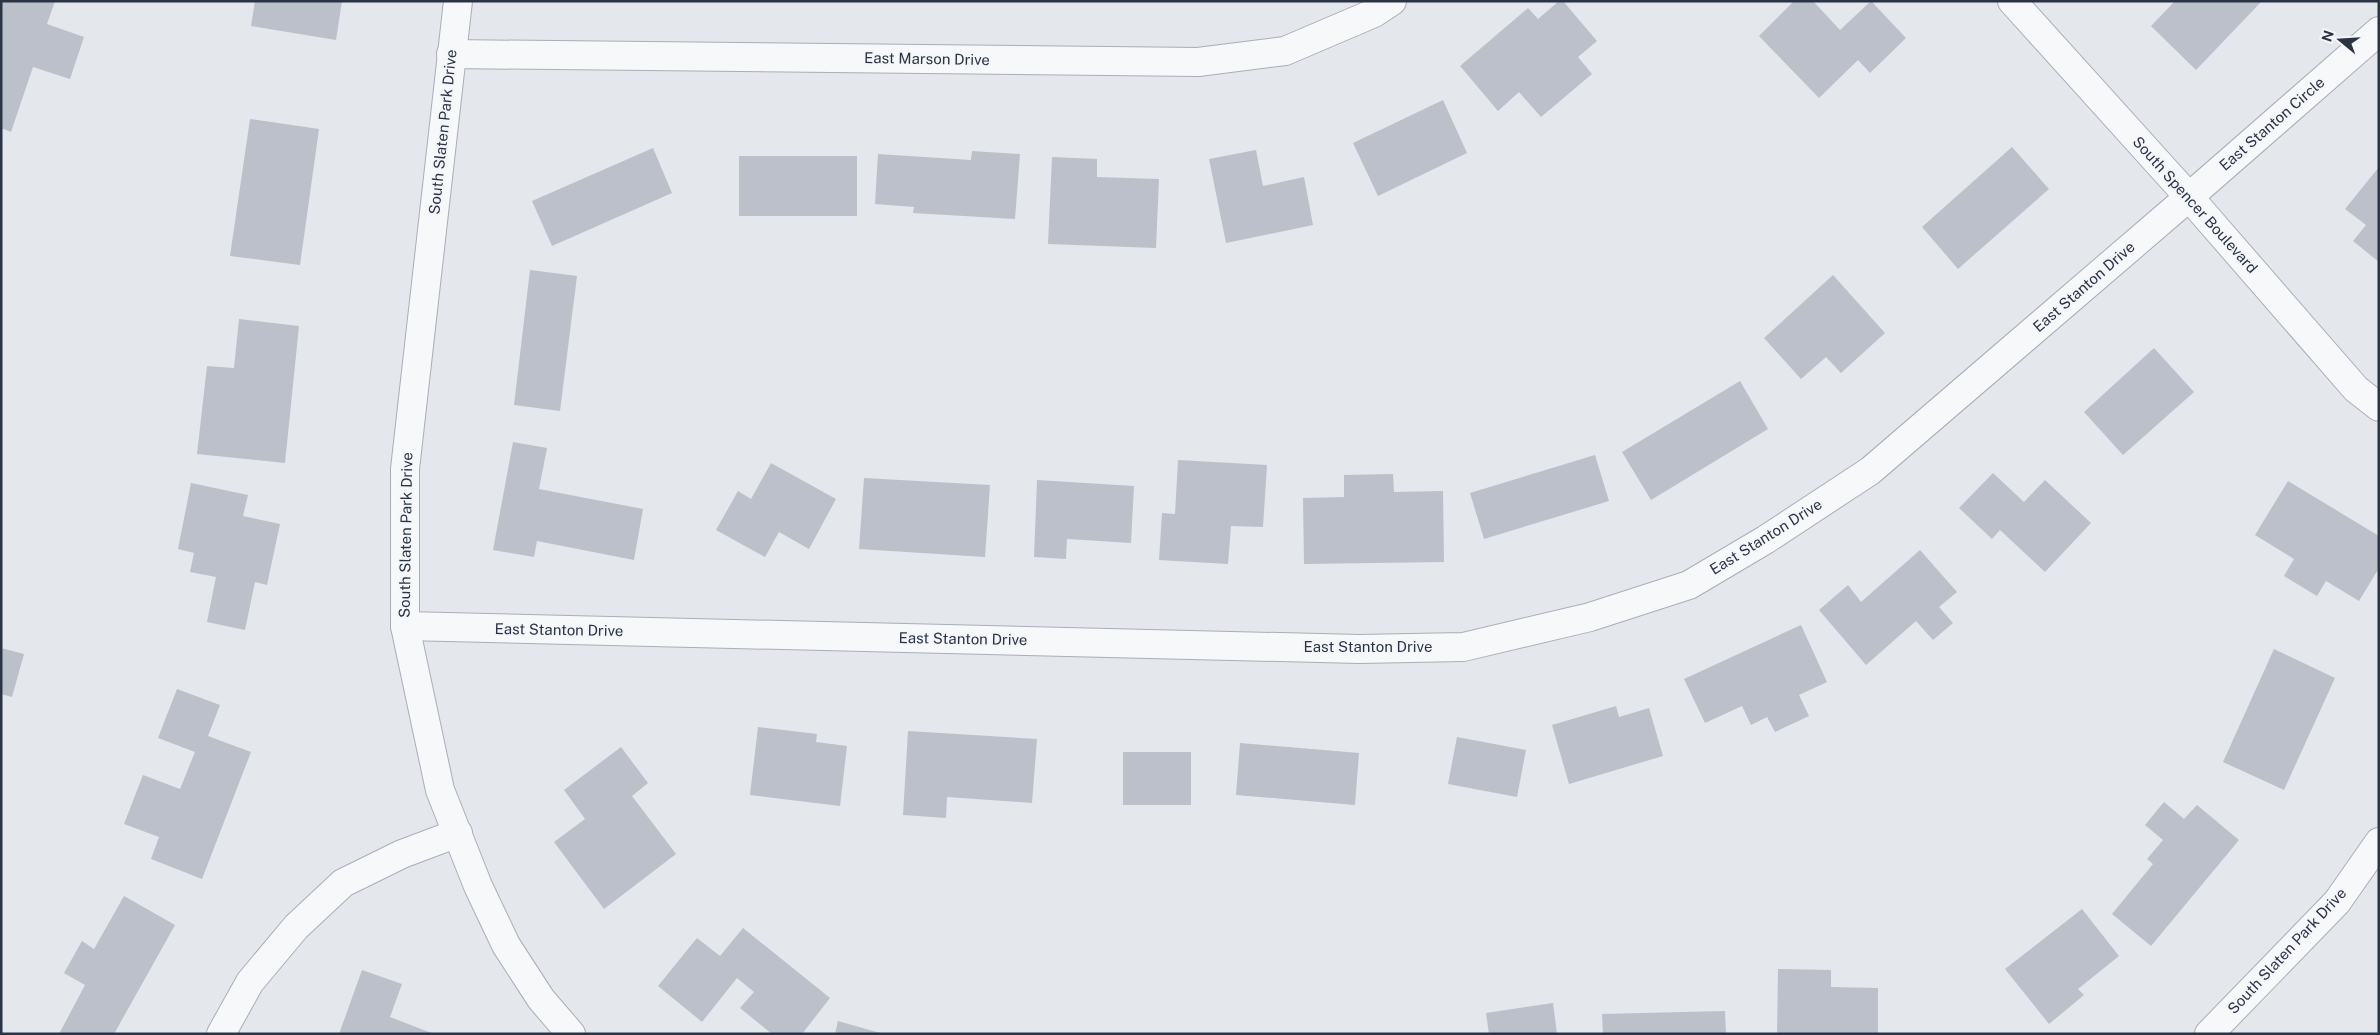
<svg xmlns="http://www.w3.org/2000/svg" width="2380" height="1035" viewBox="0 0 2380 1035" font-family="'Public Sans',sans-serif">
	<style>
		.building { fill: #bbc0ca }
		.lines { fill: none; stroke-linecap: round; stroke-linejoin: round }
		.minor-casing { stroke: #a9aeb7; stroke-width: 30 }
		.minor { stroke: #f7f8fa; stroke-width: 28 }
		.labels { text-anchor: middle; stroke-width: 4; stroke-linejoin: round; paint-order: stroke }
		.street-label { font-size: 15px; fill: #2b3445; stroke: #f4f6f9 }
	</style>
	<rect width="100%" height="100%" fill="#e4e7ec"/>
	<!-- building -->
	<g class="building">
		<path d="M1,1H55L47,24L84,37L70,79L33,67L11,132L1,128Z"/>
		<path d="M255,1H342L336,40L251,26Z"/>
		<path d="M1559,1H1563L1597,41L1578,57L1592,74L1541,117L1519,92L1498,111L1460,66L1528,8L1538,19Z"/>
		<path d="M1794,1H1813L1840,30L1871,1L1906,38L1870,73L1858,60L1819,98L1759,36Z"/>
		<path d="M2175,1H2262L2196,70L2151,26Z"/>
		<path d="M1443,100L1467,153L1378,196L1353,143Z"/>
		<path d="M250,119L319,129L300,265L230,256Z"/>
		<path d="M2012,147L2049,189L1958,269L1922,227Z"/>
		<path d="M653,148L672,193L552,246L532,201Z"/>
		<path d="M1256,150L1263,186L1304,177L1313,225L1226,243L1209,159Z"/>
		<path d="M972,151L1020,154L1015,219L913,213L914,207L875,204L878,154L971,160Z"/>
		<rect x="739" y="156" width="118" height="60"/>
		<path d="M1052,157L1097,159V177L1159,179L1156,248L1048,244Z"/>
		<path d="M2379,167V262L2353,241L2366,225L2345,209Z"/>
		<path d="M530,270L577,276L560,411L514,405Z"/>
		<path d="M1833,275L1885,333L1841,373L1826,357L1801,379L1764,338Z"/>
		<path d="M239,319L299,326L285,463L197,454L207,366L234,368Z"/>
		<path d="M2154,348L2194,392L2123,455L2084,412Z"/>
		<path d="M1740,381L1768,429L1651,500L1622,452Z"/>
		<path d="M513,442L547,448L539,489L643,509L634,560L537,541L534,557L493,550Z"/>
		<path d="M1595,455L1609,501L1484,539L1470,493Z"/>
		<path d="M1178,460L1267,465L1263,527L1231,526L1228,564L1159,560L1162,513L1175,514Z"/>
		<path d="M771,463L836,499L809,549L779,532L765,557L716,530L738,491L751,499Z"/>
		<path d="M1993,473L2024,502L2045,480L2091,523L2045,572L2000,530L1992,539L1959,508Z"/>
		<path d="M1393,474L1394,492L1443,491L1444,562L1304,564L1303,498L1344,497V475Z"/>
		<path d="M864,478L990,485L985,557L859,549Z"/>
		<path d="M1037,480L1134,486L1131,543L1067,539L1066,559L1034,557Z"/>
		<path d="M2288,481L2379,536V568L2359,601L2326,581L2317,596L2284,576L2294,559L2255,535Z"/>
		<path d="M191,483L248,495L243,516L280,524L267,585L255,582L245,630L207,622L216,577L190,572L194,553L178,549Z"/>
		<path d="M1920,550L1957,592L1939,607L1953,623L1933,640L1916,621L1866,665L1819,610L1848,585L1861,602Z"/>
		<path d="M1801,625L1827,682L1799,695L1809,716L1775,732L1767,717L1751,725L1742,706L1705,723L1684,679Z"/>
		<path d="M1,648L24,654L12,697L1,694Z"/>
		<path d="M2274,649L2335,678L2284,790L2223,762Z"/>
		<path d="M177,689L220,705L208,736L251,752L202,879L151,859L159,837L124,824L143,775L180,789L195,752L158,738Z"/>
		<path d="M1616,706L1619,717L1649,708L1663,756L1569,784L1552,725Z"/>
		<path d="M758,727L817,734L816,742L847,746L840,806L750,795Z"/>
		<path d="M908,731L1037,739L1032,803L947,797L946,818L903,815Z"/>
		<path d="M1457,737L1526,750L1517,797L1448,784Z"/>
		<path d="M1240,743L1359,753L1355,805L1236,795Z"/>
		<path d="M621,747L648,783L632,796L676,854L604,909L554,842L585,819L564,790Z"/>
		<rect x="1123" y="752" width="68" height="53"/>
		<path d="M2164,802L2184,819L2197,805L2239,840L2151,946L2112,914L2153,864L2147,859L2163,840L2145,825Z"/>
		<path d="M124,896L175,925L114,1034H59L85,985L64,973L82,941L94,949Z"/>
		<path d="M2082,909L2119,956L2078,989L2084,995L2049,1024L2005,969Z"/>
		<path d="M743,928L830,998L802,1034H772L740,1008L754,992L737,978L702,1022L658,986L697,938L720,956Z"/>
		<path d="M1778,969L1831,970V987L1878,988V1034H1777Z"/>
		<path d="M362,970L402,984L390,1017L434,1034H339Z"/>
		<path d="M1553,1003L1557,1034H1489L1486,1013Z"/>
		<path d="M1725,1011L1726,1034H1603L1602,1014Z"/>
		<path d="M838,1021L880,1033V1034H835Z"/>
	</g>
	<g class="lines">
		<defs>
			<g id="minor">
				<path d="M458,1L405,469V626L440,790L478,886L506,945L541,999L571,1034"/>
				<path d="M2012,1L2189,197L2356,389L2379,407"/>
				<path d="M451,54L1198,62L1285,51L1374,13L1392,1"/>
				<path d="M405,626L1359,649L1463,647L1590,617L1689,585L1765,540L1870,471L2189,197L2379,31"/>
				<path d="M221,1034L250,982L296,927L343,883L402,854L458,833"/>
				<path d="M2209,1034L2337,902L2379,842"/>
			</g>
		</defs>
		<!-- minor casing -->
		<use href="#minor" class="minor-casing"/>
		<!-- minor -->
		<use href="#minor" class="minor"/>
	</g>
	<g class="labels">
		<!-- street labels -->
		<g class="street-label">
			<text transform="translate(927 59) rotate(1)" y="5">East Marson Drive</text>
			<text transform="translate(2272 124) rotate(-41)" y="5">East Stanton Circle</text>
			<text transform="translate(443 132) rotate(-84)" y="5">South Slaten Park Drive</text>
			<text transform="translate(2195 205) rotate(48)" y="5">South Spencer Boulevard</text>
			<text transform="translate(2084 287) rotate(-41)" y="5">East Stanton Drive</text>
			<text transform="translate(406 535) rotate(-89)" y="5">South Slaten Park Drive</text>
			<text transform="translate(1766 537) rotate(-32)" y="5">East Stanton Drive</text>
			<text transform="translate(559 630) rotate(1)" y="5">East Stanton Drive</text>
			<text transform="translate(963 639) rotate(1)" y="5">East Stanton Drive</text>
			<text x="1368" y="652">East Stanton Drive</text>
			<text transform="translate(2287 951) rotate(-47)" y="5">South Slaten Park Drive</text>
		</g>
	</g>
	<!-- border -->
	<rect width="2380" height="1035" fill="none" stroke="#2b3445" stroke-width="5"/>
	<!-- north arrow -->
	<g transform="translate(2340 40) rotate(288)" stroke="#f4f6f9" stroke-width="4" paint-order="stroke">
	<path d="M0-4L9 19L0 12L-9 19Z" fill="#2b3445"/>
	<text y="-8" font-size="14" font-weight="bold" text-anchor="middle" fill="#2b3445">N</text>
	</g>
</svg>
